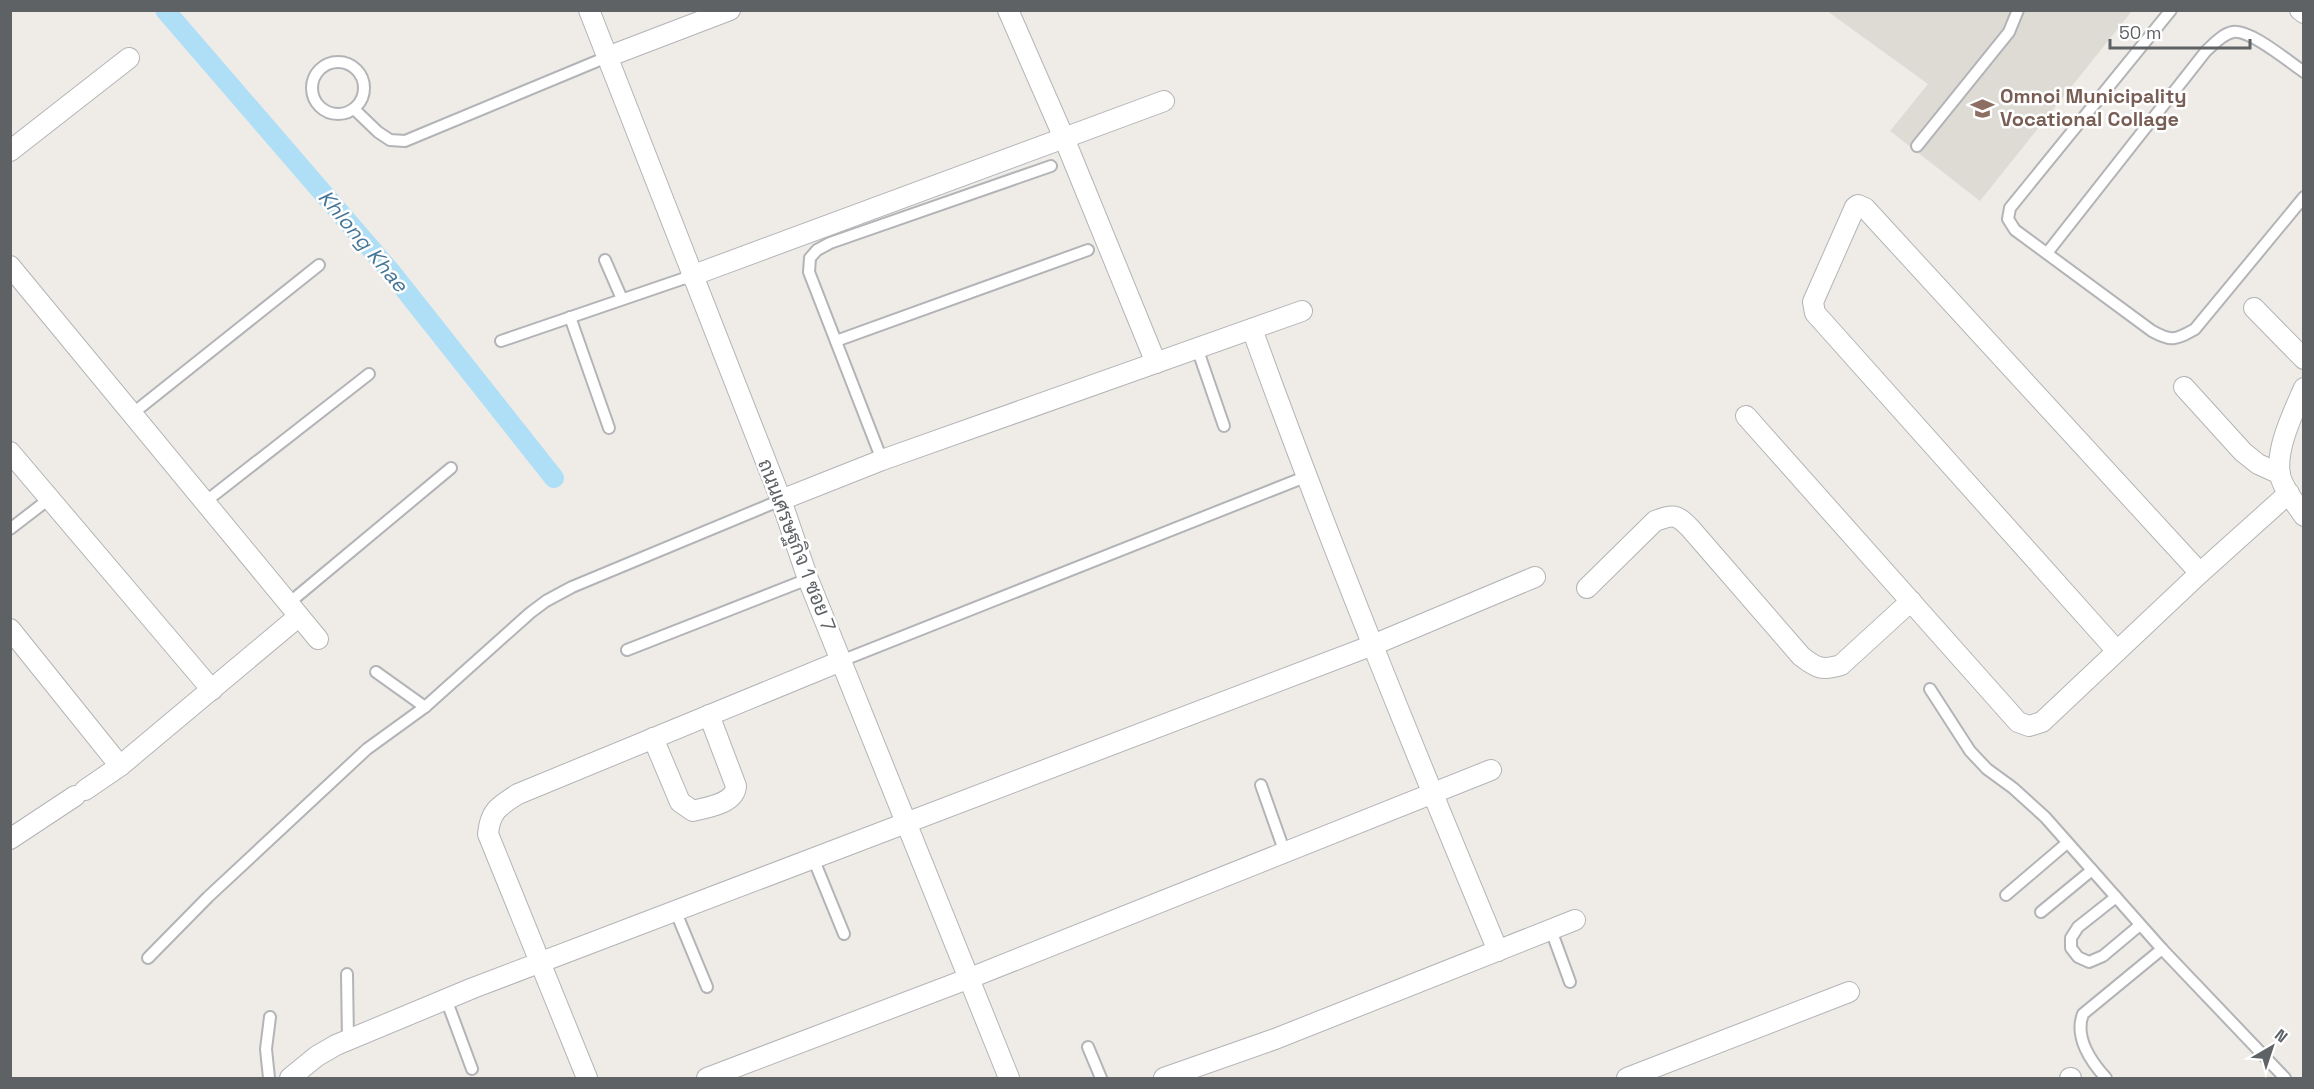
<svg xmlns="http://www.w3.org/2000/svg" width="2314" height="1089" viewBox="0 0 2314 1089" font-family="'Space Grotesk',Sarabun,sans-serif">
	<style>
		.education { fill: #dedbd5 }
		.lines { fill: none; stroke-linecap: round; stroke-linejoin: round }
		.canal { stroke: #afdff6; stroke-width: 20 }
		.lane-casing { stroke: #b2b4b7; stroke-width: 14 }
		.street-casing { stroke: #b2b4b7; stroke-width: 22 }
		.lane { stroke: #fff; stroke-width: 10 }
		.street { stroke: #fff; stroke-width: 20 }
		.labels { text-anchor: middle; stroke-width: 5; stroke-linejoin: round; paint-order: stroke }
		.education-label { font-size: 20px; font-weight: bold; fill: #785e54; stroke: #fff; text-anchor: start }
		.street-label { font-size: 20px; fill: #5e6265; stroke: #fff }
		.water-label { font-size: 21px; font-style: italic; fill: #477697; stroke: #fff }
	</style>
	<rect width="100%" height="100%" fill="#efece7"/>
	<!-- education -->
	<path class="education" d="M1827,11H2132L1980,201L1890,131L1928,84Z"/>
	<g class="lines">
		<!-- canal -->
		<path class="canal" d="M165,10L391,272L554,478"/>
		<defs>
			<g id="lane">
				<path d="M2171,10L2010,208L2008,219L2015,230L2152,331C2172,342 2175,340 2195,329L2304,197"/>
				<circle cx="338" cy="88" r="26"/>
				<path d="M354,109L378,132L390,140L405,141L607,57"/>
				<path d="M1917,146L2009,32L2018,10"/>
				<path d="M2047,253L2206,51C2213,45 2222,34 2233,32C2250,29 2289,62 2304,72"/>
				<path d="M605,260L622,299"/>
				<path d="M570,317L609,428"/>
				<path d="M501,341L691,276"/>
				<path d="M836,341L1088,250"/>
				<path d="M1197,348L1224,426"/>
				<path d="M132,414L319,265"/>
				<path d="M882,460L809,272L810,258L817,250L830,243L1051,166"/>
				<path d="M205,502L369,374"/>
				<path d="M10,529L49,499"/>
				<path d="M289,603L451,468"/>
				<path d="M627,650L808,579"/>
				<path d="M841,661L1305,477"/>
				<path d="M376,672L425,707"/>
				<path d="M1930,689L1970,751L1987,769L2013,788L2045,817L2162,949L2285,1078"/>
				<path d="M1261,785L1285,853"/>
				<path d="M813,858L844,934"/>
				<path d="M2006,895L2067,843"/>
				<path d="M2116,897L2078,927L2071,938V948L2078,957L2089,962L2103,956L2140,925"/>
				<path d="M675,910L707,987"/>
				<path d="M2041,912L2092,870"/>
				<path d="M1551,930L1570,982"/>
				<path d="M148,958L208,897L367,749L425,707L530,613L546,601L572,587L781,500"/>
				<path d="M347,974L348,1040"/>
				<path d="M446,999L472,1069"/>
				<path d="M1088,1047L1101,1078"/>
				<path d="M269,1078L266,1049L270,1017"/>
				<path d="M2106,1078C2091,1062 2074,1037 2083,1014L2162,949"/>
			</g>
			<g id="street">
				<path d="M589,10L781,500L808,579L1009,1078"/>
				<path d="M1008,10L1064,138L1156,363"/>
				<path d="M2300,10L2304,13"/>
				<path d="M607,57L730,10"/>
				<path d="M10,151L129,58"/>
				<path d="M10,266L318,639"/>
				<path d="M691,276L1164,101"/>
				<path d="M2254,308L2304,359"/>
				<path d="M1252,329C1328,539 1412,745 1498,951"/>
				<path d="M2184,387L2243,452L2258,464L2280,474"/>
				<path d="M2304,388C2294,411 2275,449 2280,475C2283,489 2296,504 2304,516"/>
				<path d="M1746,416L2018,722L2029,726L2042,722L2200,573L2289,493"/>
				<path d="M10,452L212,690"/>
				<path d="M781,500L882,460L1302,311"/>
				<path d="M1587,588L1655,521C1674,514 1676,514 1690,528L1801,656C1816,668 1822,671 1841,665L1911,601"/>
				<path d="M10,629L120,766"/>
				<path d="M2117,651L1815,313L1813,302L1855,207L1858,205L1865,208L2200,573"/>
				<path d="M653,738L680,802L693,811C707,807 735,804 736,786L709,715"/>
				<path d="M85,790L120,766L298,617"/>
				<path d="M10,839L75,796"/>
				<path d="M290,1078L317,1056L336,1045L473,988L1373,645L1535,577"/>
				<path d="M587,1078L488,834C490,811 499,806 518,794L841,661"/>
				<path d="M707,1078L970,978L1491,770"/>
				<path d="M1164,1078L1275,1039L1575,920"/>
				<path d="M1627,1078L1849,992"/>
				<path d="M2070,1078H2071"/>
			</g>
		</defs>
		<!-- lane casing -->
		<use href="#lane" class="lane-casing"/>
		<!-- street casing -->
		<use href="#street" class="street-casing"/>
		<!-- lane -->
		<use href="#lane" class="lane"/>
		<!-- street -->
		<use href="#street" class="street"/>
	</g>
	<!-- icons -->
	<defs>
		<symbol id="university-bare" viewBox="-9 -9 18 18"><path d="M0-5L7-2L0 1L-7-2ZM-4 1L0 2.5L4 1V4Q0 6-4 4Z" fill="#8d6e63" stroke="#fff" stroke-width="2.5" paint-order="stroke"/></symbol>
	</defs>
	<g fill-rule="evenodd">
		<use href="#university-bare" x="1966" y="92" width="33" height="33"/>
	</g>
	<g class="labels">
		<!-- education labels -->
		<g class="education-label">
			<text x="2000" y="103">Omnoi Municipality<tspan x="2000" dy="23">Vocational Collage</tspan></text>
		</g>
		<!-- street labels -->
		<g class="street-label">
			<text transform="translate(797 545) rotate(69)" y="7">ถนนเศรษฐกิจ 1 ซอย 7</text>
		</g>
		<!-- water labels -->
		<g class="water-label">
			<text transform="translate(363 241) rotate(50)" y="7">Khlong Khae</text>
		</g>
	</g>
	<!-- border -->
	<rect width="2314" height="1089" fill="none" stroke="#5e6265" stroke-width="24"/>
	<!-- north arrow -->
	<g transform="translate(2272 1047) rotate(39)" stroke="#ffffff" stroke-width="4.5" paint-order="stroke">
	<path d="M0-4.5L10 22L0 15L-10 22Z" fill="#5e6265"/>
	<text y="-9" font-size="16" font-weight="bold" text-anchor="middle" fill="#5e6265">N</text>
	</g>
	<!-- scale -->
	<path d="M2110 39v9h140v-9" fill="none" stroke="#5e6265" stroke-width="3"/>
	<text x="2119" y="39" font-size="18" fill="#5e6265" stroke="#ffffff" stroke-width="4.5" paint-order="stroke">50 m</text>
</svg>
